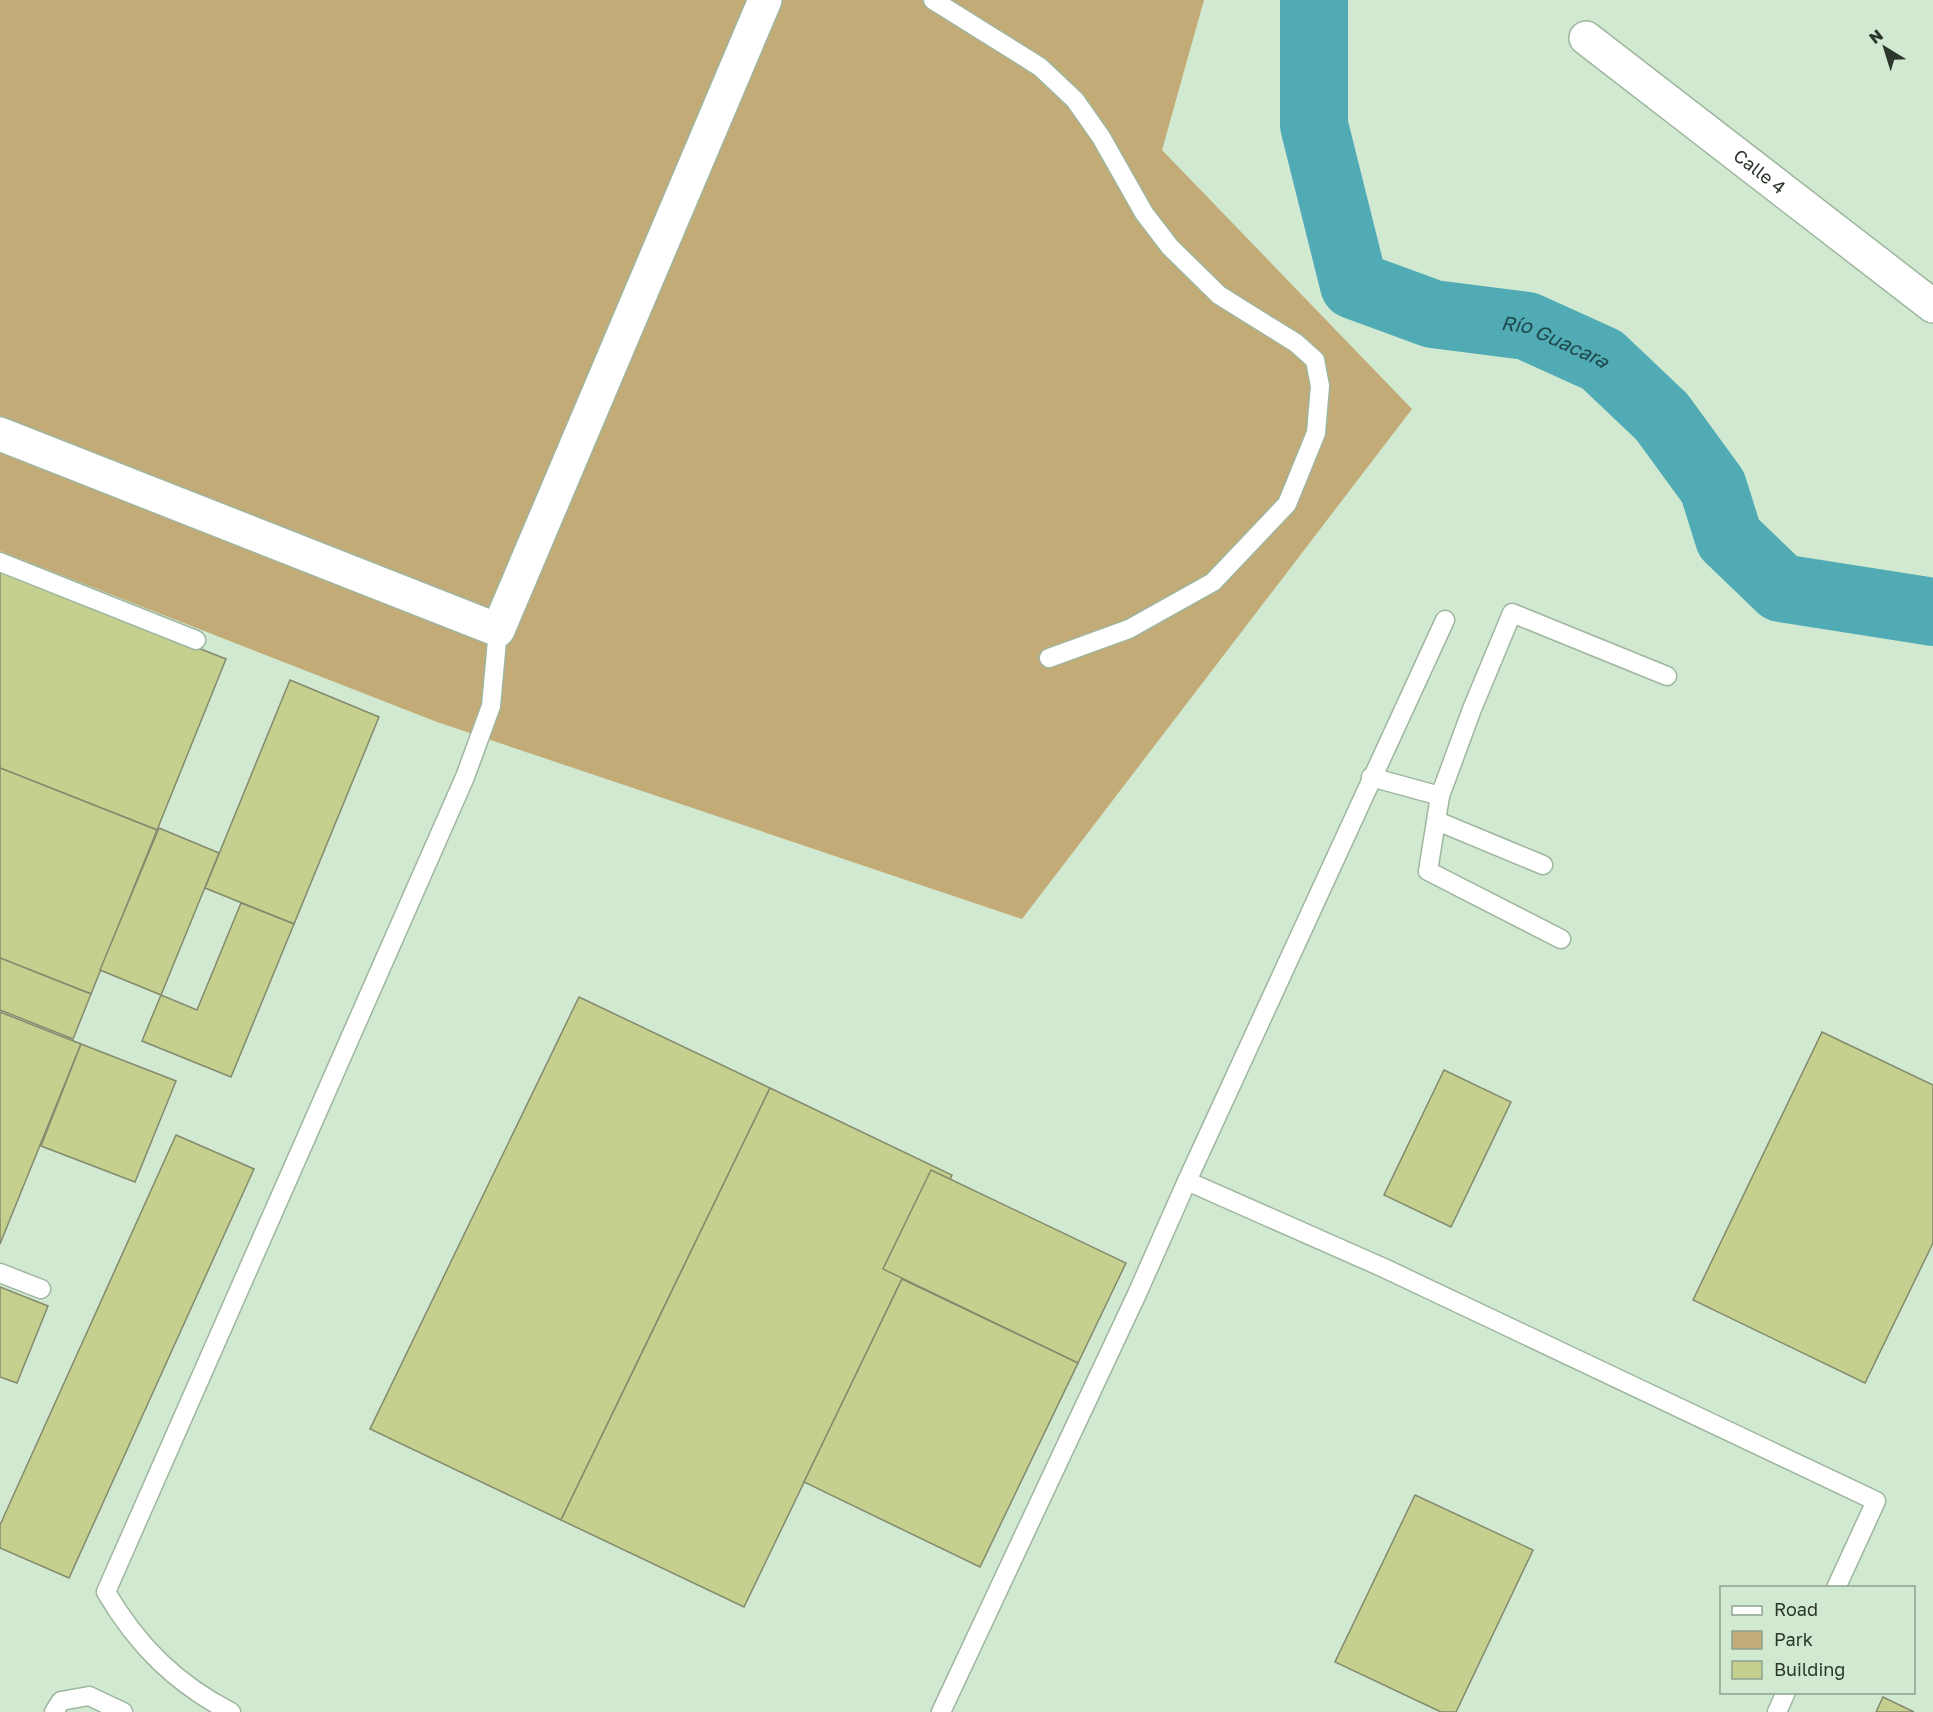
<svg xmlns="http://www.w3.org/2000/svg" width="1933" height="1712" viewBox="0 0 1933 1712" font-family="'Golos Text',sans-serif">
	<style>
		.green { fill: #c3ab77 }
		.lines { fill: none; stroke-linecap: round; stroke-linejoin: round }
		.river { stroke: #50abb4; stroke-width: 68 }
		.building { fill: #c5d08e; stroke: #848a6d; stroke-width: 1.5 }
		.service-casing { stroke: #9eb69e; stroke-width: 21 }
		.minor-casing { stroke: #9eb69e; stroke-width: 36 }
		.service { stroke: #fff; stroke-width: 18 }
		.minor { stroke: #fff; stroke-width: 33 }
		.labels { text-anchor: middle; stroke-width: 5; stroke-linejoin: round; paint-order: stroke }
		.street-label { font-size: 18px; fill: #2c362c; stroke: #d0e9d0 }
		.water-label { font-size: 20px; font-style: italic; fill: #1f494d; stroke: #d0e9d0 }
	</style>
	<rect width="100%" height="100%" fill="#d0e9d0"/>
	<!-- green -->
	<path class="green" d="M0,0H1204L1162,150L1412,409L1022,919L437,722L0,551Z"/>
	<g class="lines">
		<!-- river -->
		<path class="river" id="s1" d="M1314,0V125L1354,285L1433,314L1527,326L1602,360L1662,417L1713,487L1729,538L1781,588L1933,612"/>
	</g>
	<!-- building -->
	<g class="building">
		<path d="M0,570L226,659L157,830L0,768Z"/>
		<path d="M290,680L379,717L294,924L205,888Z"/>
		<path d="M0,768L157,830L91,994L0,958Z"/>
		<path d="M159,828L219,853L161,995L100,970Z"/>
		<path d="M241,903L294,924L231,1077L142,1041L161,995L197,1010Z"/>
		<path d="M0,958L91,994L73,1039L0,1010Z"/>
		<path d="M579,997L770,1088L561,1520L370,1429Z"/>
		<path d="M0,1012L81,1044L0,1244Z"/>
		<path d="M1822,1032L1933,1085V1243L1865,1383L1693,1300Z"/>
		<path d="M81,1044L176,1081L135,1182L41,1146Z"/>
		<path d="M1444,1070L1511,1102L1451,1227L1384,1195Z"/>
		<path d="M770,1088L952,1175L744,1607L561,1520Z"/>
		<path d="M176,1135L254,1169L69,1578L0,1548V1525Z"/>
		<path d="M931,1170L1126,1263L1078,1363L883,1269Z"/>
		<path d="M902,1279L1078,1363L980,1567L804,1482Z"/>
		<path d="M0,1287L48,1306L17,1383L0,1377Z"/>
		<path d="M1415,1495L1533,1550L1456,1712H1441L1335,1662Z"/>
		<path d="M1883,1697L1914,1712H1876Z"/>
	</g>
	<g class="lines">
		<defs>
			<g id="service">
				<path d="M933,0L1040,67L1075,100L1101,137L1144,213L1170,247L1219,295L1296,343L1315,360L1320,386L1316,433L1287,504L1213,582L1129,629L1049,658"/>
				<path d="M0,562L196,640"/>
				<path d="M1445,620L1187,1181L1384,1268L1876,1501L1836,1588"/>
				<path d="M1371,777L1440,796L1472,709L1512,613L1667,676"/>
				<path d="M1440,796L1428,871L1561,939"/>
				<path d="M1437,821L1543,865"/>
				<path d="M0,1273L41,1289"/>
				<path d="M54,1712L61,1701L89,1696L123,1712"/>
				<path d="M231,1712C176,1684 137,1645 106,1592L465,777L491,706L498,630"/>
				<path d="M941,1712L1137,1294L1187,1181"/>
				<path d="M1777,1712L1786,1692"/>
			</g>
			<g id="minor">
				<path id="s2" d="M1586,38L1933,306"/>
				<path d="M0,434L498,630L765,0"/>
			</g>
		</defs>
		<!-- service casing -->
		<use href="#service" class="service-casing"/>
		<!-- minor casing -->
		<use href="#minor" class="minor-casing"/>
		<!-- service -->
		<use href="#service" class="service"/>
		<!-- minor -->
		<use href="#minor" class="minor"/>
	</g>
	<g class="labels">
		<!-- street labels -->
		<g class="street-label">
			<text dy="6" stroke="none"><textPath href="#s2" startOffset="219">Calle 4</textPath></text>
		</g>
		<!-- water labels -->
		<g class="water-label">
			<text dy="7" stroke="none"><textPath href="#s1" startOffset="500">Río Guacara</textPath></text>
		</g>
	</g>
	<!-- legend -->
	<rect x="1720" y="1586" width="195" height="108" fill="#d0e9d0" stroke="#8ea18e" stroke-width="1.5"/>
	<rect x="1732" y="1606" width="30" height="9" fill="#ffffff" stroke="#8ea18e" stroke-width="1.5"/>
	<text x="1774" y="1616" font-size="18" fill="#2c362c">Road</text>
	<rect x="1732" y="1631" width="30" height="18" fill="#c3ab77" stroke="#8ea18e" stroke-width="1.5"/>
	<text x="1774" y="1646" font-size="18" fill="#2c362c">Park</text>
	<rect x="1732" y="1661" width="30" height="18" fill="#c5d08e" stroke="#8ea18e" stroke-width="1.5"/>
	<text x="1774" y="1676" font-size="18" fill="#2c362c">Building</text>
	<!-- north arrow -->
	<g transform="translate(1885 48) rotate(322)" stroke="#d0e9d0" stroke-width="4.5" paint-order="stroke">
	<path d="M0-4.5L10 22L0 15L-10 22Z" fill="#2c362c"/>
	<text y="-9" font-size="16" font-weight="bold" text-anchor="middle" fill="#2c362c">N</text>
	</g>
</svg>
